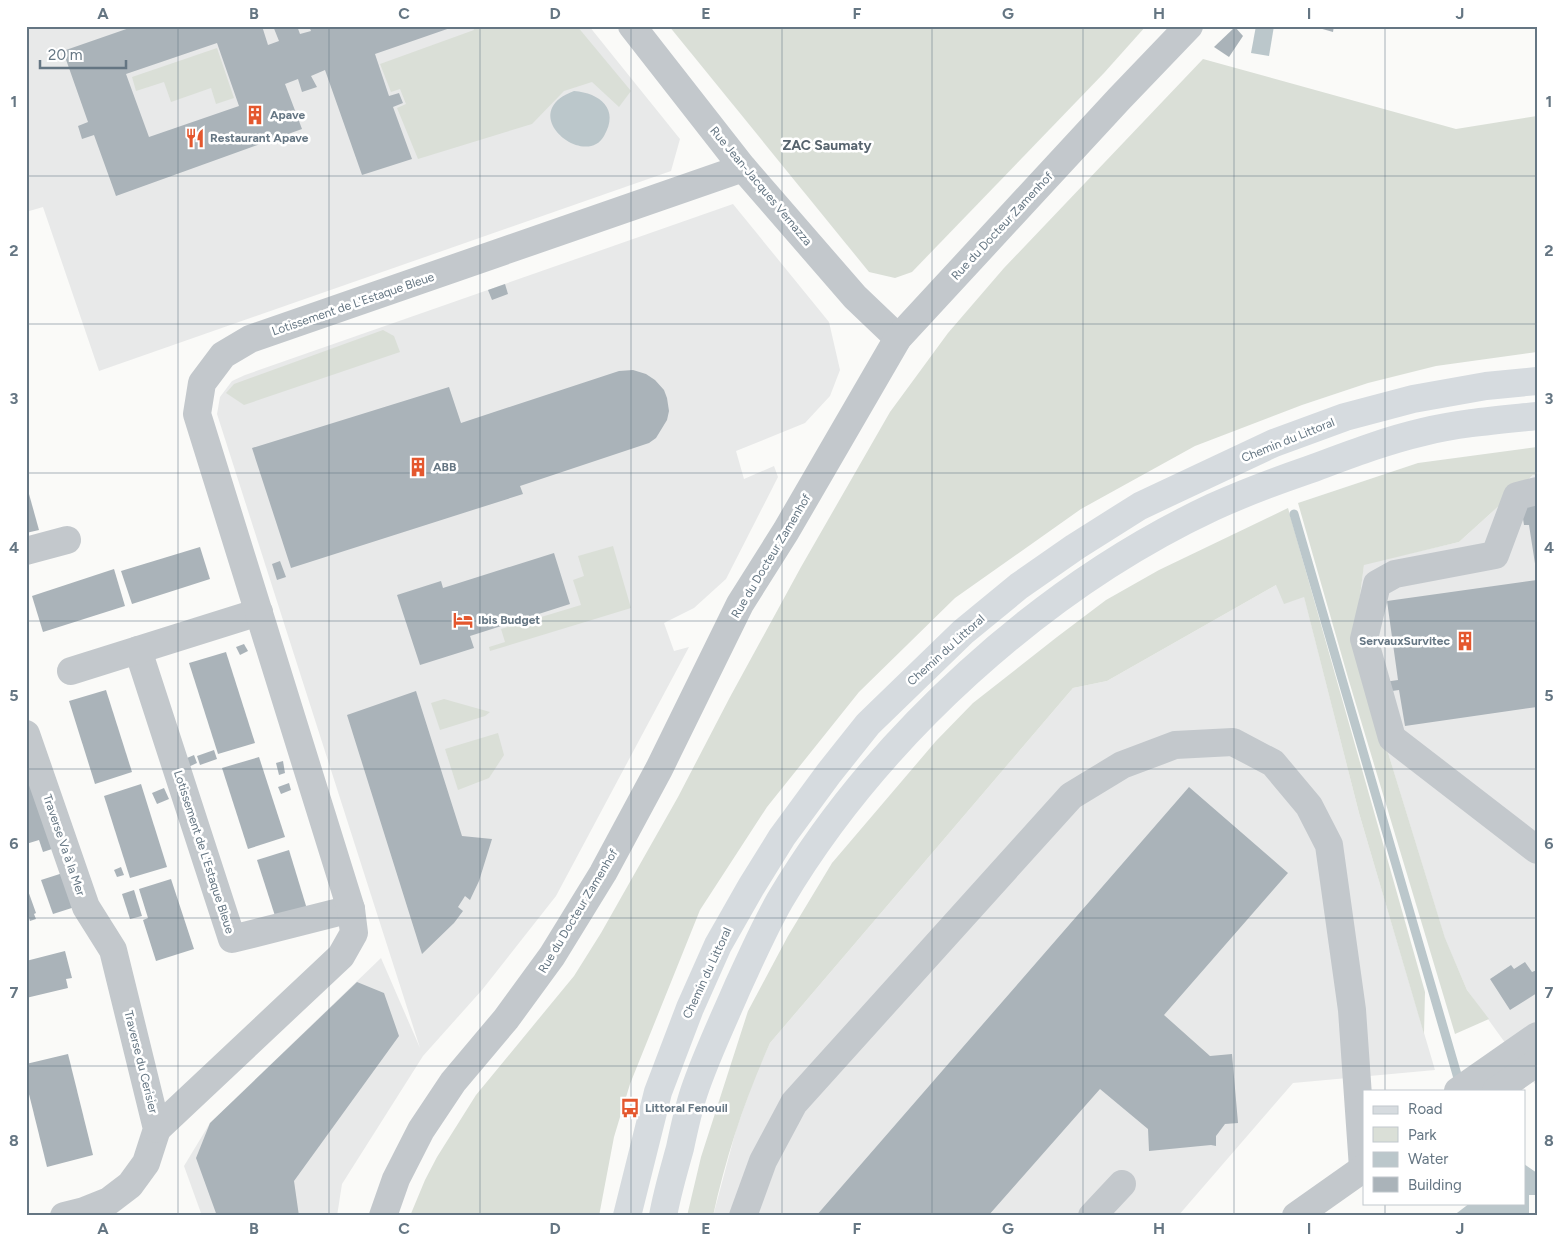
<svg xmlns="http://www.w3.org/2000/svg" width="1563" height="1242" viewBox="0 0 1563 1242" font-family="Figtree,sans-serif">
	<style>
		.built { fill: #e8e9e9 }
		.green { fill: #dadfd7 }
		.water { fill: #bbc7cb }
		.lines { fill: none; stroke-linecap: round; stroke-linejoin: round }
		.stream { stroke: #bbc7cb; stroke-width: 9 }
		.building { fill: #aab3b9; fill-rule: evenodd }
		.minor { stroke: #c3c8cc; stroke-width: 28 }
		.major { stroke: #d6dbdf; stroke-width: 28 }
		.grid { fill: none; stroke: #657683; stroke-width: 1; stroke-opacity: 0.55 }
		.labels { text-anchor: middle; stroke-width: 5; stroke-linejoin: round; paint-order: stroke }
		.poi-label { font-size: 12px; font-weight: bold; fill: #657683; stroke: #fff; text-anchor: start }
		.street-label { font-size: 12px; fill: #657683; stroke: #fff }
		.neighbourhood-label { font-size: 14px; font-weight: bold; fill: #57646e; stroke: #fff }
		.neatline { fill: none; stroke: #657683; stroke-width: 2 }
		.grid-label { font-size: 16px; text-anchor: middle; font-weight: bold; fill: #657683 }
	</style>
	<rect width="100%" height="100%" fill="#fafaf8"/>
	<!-- built -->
	<g class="built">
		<path d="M26,26H589L680,139L671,171L99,371L43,207L26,212Z"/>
		<path d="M733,204L829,322L840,370L830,396L805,423L736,451L744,479L774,466L778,477L726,579L694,608L664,623L674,651L689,647L556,896L482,990L423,1056L342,1184L337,1216H202L184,1166L210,1123L381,958L420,1048L217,414L220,397L232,381L245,375Z"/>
		<path d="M1533,475H1537V1087L1467,990L1445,939L1354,642L1364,564L1459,542Z"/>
		<path d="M1276,585L1304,596L1359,813L1435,1070L1293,1083L1178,1216H713L736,1130L755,1076L770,1043L1073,688L1107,681Z"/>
	</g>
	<!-- green -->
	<g class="green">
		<path d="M473,26H577L631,91L619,107L592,82L564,91L532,124L418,159L397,108L406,104L400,89L391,92L380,64L474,30Z"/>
		<path d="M669,26H1146L1104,73L912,272L895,278L869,272Z"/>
		<path d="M217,48L234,98L216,104L211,88L171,102L164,82L136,91L132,77Z"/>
		<path d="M1203,59L1456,129L1537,116V352L1436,366L1368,383L1302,405L1195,446L1081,509L955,598L859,692L767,807L700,910L630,1084L614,1137L599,1216H410L425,1180L437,1157L476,1095L574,976L601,933L678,797L730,697L801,567L890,412L948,333L1004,268Z"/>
		<path d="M383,330L394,336L400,352L244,405L226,393L234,384Z"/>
		<path d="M1537,447V475H1533L1459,542L1364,565L1354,642L1445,938L1467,990L1489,1019L1455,1034L1349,681L1298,503L1418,463Z"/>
		<path d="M1288,508L1425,992L1424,1034L1359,813L1304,597L1284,604L1276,585L1107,681L1073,688L770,1043C745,1099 726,1156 713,1216H687L701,1157L748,1011L788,936L832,863L936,741L973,703L1057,637L1106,600L1159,570Z"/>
		<path d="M613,546L631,608L490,651L489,647L505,642L501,629L581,605L573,580L584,576L578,556Z"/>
		<path d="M444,699L490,712L485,716L440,730L431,703Z"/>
		<path d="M498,733L504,755L489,778L458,790L445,749Z"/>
	</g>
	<!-- water -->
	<g class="water">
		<path d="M1256,26H1274L1269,56L1251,53Z"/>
		<path d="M574,91C600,93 620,109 604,136C585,170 514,113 574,91Z"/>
		<path d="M1524,1164L1537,1173V1195H1529V1216H1453L1470,1203H1524Z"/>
	</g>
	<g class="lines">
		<!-- stream -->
		<path class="stream" d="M1294,514L1460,1085"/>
	</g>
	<!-- building -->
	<g class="building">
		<path d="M135,26H262L268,45L279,41L273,26H297L300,34L311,31L309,26L453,27L375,54L389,96L399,93L403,103L393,107L412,159L362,175L325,70L311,76L317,87L302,92L298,79L285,84L302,129L116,196L94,135L82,139L78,126L88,122L63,51ZM217,43L239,106L149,137L126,74Z"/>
		<path d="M1312,26H1334L1333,32Z"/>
		<path d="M1235,27L1243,36L1229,57L1214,47Z"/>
		<path d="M505,284L508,294L492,300L488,290Z"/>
		<path d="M633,370L646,374L655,380L664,390L667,398L669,411L667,420L656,438L649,443L520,486L523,494L291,568L252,448L449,387L461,423L619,371Z"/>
		<path d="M29,494L39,530L26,533V495Z"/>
		<path d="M1537,501V570H1536L1529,525H1524L1521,506Z"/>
		<path d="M200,547L210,579L132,604L121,571Z"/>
		<path d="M554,553L570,604L470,636L474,648L420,665L397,595L441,581L443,588Z"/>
		<path d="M280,561L286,577L277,580L272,564Z"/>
		<path d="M114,569L125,606L43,632L32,596Z"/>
		<path d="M1537,580V707L1405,726L1399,690L1385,692L1384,682L1398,680L1387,601Z"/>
		<path d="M244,644L248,651L240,655L236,647Z"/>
		<path d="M226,652L255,743L218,754L189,663Z"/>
		<path d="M106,690L132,772L95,784L69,701Z"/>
		<path d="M416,691L462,836L492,839L479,881L470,900L465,896L458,907L463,911L454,923L422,954L347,715Z"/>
		<path d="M214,750L217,759L200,765L197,756Z"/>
		<path d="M194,755L197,763L184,769L180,761Z"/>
		<path d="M259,757L285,837L248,849L222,768Z"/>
		<path d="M283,761L285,773L279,775L276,763Z"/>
		<path d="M26,769L58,847L43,852L39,840L26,844V808H28L26,803Z"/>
		<path d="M289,783L291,790L281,794L278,787Z"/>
		<path d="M141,784L167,867L130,878L104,796Z"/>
		<path d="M1189,787L1288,873L1164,1015L1210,1056L1232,1054L1238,1123L1225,1124L1216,1136V1146L1211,1145L1149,1151L1148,1129L1100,1089L988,1216H816Z"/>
		<path d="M164,788L169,799L157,804L152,793Z"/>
		<path d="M289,850L307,909L276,919L257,860Z"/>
		<path d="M121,867L124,875L117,877L114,870Z"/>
		<path d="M66,872L78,906L53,914L41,880Z"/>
		<path d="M171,879L194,949L156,961L143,920L148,918L139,889Z"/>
		<path d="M26,885L36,913L34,914L36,919L30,921L26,908Z"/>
		<path d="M134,890L142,916L130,919L122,894Z"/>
		<path d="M65,951L72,978L66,979L68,988L26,998V961Z"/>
		<path d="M1525,962L1532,972L1537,970V993L1510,1010L1490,979L1511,965L1514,969Z"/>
		<path d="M357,982L384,993L399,1036L294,1181L299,1216H217L196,1158L210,1123Z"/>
		<path d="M68,1054L93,1155L47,1167L26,1082V1064Z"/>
	</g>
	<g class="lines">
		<!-- minor -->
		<g class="minor">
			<path d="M632,26L743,168L855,297L898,338"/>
			<path d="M1537,491L1517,496L1495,555L1395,574L1377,584L1364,639L1392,738L1537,850"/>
			<path d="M26,551L67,540"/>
			<path d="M138,650L232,939L351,909"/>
			<path d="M71,671L259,612"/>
			<path d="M26,734L86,907L113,950L157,1129L146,1163L130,1185L109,1201L84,1211L64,1216"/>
			<path d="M1458,1091L1537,1036"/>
			<path d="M1496,1091L1537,1062"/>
			<path d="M157,1129L341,956L354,933L351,909L197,414L202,383L223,355L250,339L743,168"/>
			<path d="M383,1216L396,1179L421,1130L453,1082L506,1019L552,956L603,873L659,769L740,604L786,531L898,338L1119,99L1189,26"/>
			<path d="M743,1216L763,1161L794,1103L1071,796L1122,765L1175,745L1233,742L1273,763L1309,806L1329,845L1352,1010L1363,1168"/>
			<path d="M1092,1216L1122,1184"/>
			<path d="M1296,1216L1364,1168"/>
		</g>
		<!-- major -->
		<g class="major">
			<path d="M627,1216L658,1092L690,1008L718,945L751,887L782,837L829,773L868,724L963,632L1019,586L1075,547L1140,506L1274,443L1345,417L1413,399L1486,386L1537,381"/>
			<path d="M663,1216C667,1193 674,1170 680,1148C684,1129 688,1110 694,1092C706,1056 723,1021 738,986C751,958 764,928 780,900C876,738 1042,587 1213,507C1244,493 1276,481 1308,470C1346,456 1384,441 1423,432C1460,423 1499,420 1537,416"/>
		</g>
	</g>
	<!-- grid -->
	<path class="grid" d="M178,26V1216M329,26V1216M480,26V1216M631,26V1216M782,26V1216M932,26V1216M1083,26V1216M1234,26V1216M1385,26V1091M26,176H1537M26,324H1537M26,473H1537M26,621H1537M26,769H1537M26,918H1537M26,1066H1537M1385,1203V1216"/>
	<!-- icons -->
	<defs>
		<symbol id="building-bare" viewBox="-9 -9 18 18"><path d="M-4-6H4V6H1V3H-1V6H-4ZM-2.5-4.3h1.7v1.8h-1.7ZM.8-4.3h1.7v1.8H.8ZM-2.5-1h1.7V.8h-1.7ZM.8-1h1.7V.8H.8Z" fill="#e4572e" stroke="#fff" stroke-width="2.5" paint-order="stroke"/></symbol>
		<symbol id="restaurant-bare" viewBox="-9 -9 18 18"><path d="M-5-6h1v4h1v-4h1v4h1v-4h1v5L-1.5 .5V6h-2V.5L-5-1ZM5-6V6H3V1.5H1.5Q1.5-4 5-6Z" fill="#e4572e" stroke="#fff" stroke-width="2.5" paint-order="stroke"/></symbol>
		<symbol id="hotel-bare" viewBox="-9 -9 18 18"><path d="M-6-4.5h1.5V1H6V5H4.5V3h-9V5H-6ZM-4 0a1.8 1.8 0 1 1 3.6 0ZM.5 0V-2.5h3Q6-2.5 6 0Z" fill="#e4572e" stroke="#fff" stroke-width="2.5" paint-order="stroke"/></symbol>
		<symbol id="bus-bare" viewBox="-9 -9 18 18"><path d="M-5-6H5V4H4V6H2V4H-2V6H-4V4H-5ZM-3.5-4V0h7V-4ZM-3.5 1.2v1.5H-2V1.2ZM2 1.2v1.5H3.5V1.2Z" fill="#e4572e" stroke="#fff" stroke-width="2.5" paint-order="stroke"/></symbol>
	</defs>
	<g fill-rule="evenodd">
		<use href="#building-bare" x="241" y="101" width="28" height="28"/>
		<use href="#restaurant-bare" x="181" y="124" width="28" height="28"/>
		<use href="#building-bare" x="404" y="453" width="28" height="28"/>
		<use href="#hotel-bare" x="449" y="606" width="28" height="28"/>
		<use href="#building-bare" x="1451" y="627" width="28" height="28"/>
		<use href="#bus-bare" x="616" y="1094" width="28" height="28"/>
	</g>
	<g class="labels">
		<!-- poi labels -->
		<g class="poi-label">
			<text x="270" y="119">Apave</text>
			<text x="210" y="142">Restaurant Apave</text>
			<text x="433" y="471">ABB</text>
			<text x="478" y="624">Ibis Budget</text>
			<text x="1450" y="645" text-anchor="end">ServauxSurvitec</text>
			<text x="645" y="1112">Littoral Fenouil</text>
		</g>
		<!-- street labels -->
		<g class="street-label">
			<text transform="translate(761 186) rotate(50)" y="4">Rue Jean-Jacques Vernazza</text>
			<text transform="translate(1002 226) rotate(-47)" y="4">Rue du Docteur Zamenhof</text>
			<text transform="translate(353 304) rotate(-19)" y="4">Lotissement de L'Estaque Bleue</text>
			<text transform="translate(1288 440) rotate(-22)" y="4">Chemin du Littoral</text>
			<text transform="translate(771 556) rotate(-59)" y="4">Rue du Docteur Zamenhof</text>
			<text transform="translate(946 650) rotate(-42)" y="4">Chemin du Littoral</text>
			<text transform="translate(64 845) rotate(71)" y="4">Traverse Va à la Mer</text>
			<text transform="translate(204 852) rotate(72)" y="4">Lotissement de L'Estaque Bleue</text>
			<text transform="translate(578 911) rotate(-59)" y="4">Rue du Docteur Zamenhof</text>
			<text transform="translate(707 973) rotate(-65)" y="4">Chemin du Littoral</text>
			<text transform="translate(141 1062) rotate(76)" y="4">Traverse du Cerisier</text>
		</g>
		<!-- neighbourhood labels -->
		<g class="neighbourhood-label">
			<text x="827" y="150">ZAC Saumaty</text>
		</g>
	</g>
	<!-- border -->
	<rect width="1563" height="1242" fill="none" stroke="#ffffff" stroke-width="55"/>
	<!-- legend -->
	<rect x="1363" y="1090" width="162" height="115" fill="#ffffff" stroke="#c1c8cd"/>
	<rect x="1373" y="1106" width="25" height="8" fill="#d6dbdf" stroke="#c1c8cd"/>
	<text x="1408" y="1114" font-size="15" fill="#657683">Road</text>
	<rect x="1373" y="1127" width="25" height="15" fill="#dadfd7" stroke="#c1c8cd"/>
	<text x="1408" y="1140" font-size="15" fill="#657683">Park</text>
	<rect x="1373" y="1152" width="25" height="15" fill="#bbc7cb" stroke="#c1c8cd"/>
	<text x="1408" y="1164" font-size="15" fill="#657683">Water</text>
	<rect x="1373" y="1177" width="25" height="15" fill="#aab3b9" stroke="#c1c8cd"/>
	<text x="1408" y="1190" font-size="15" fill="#657683">Building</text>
	<!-- scale -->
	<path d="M40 60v8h86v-8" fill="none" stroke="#657683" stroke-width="2.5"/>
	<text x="48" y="60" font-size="15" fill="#657683" stroke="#ffffff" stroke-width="4" paint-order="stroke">20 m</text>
	<rect x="28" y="28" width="1508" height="1186" class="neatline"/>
	<g class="grid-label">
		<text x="103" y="19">A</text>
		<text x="254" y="19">B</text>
		<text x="404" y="19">C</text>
		<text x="555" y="19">D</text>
		<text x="706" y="19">E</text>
		<text x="857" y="19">F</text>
		<text x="1008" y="19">G</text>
		<text x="1159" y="19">H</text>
		<text x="1309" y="19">I</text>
		<text x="1460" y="19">J</text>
		<text x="14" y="107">1</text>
		<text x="1549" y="107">1</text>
		<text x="14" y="256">2</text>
		<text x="1549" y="256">2</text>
		<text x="14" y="404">3</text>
		<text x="1549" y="404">3</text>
		<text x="14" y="553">4</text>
		<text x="1549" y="553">4</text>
		<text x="14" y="701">5</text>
		<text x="1549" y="701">5</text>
		<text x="14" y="849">6</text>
		<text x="1549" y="849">6</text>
		<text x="14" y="998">7</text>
		<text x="1549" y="998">7</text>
		<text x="14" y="1146">8</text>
		<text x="1549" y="1146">8</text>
		<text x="103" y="1234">A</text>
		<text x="254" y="1234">B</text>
		<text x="404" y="1234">C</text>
		<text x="555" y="1234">D</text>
		<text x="706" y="1234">E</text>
		<text x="857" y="1234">F</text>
		<text x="1008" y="1234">G</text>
		<text x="1159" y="1234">H</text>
		<text x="1309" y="1234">I</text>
		<text x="1460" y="1234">J</text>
	</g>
</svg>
